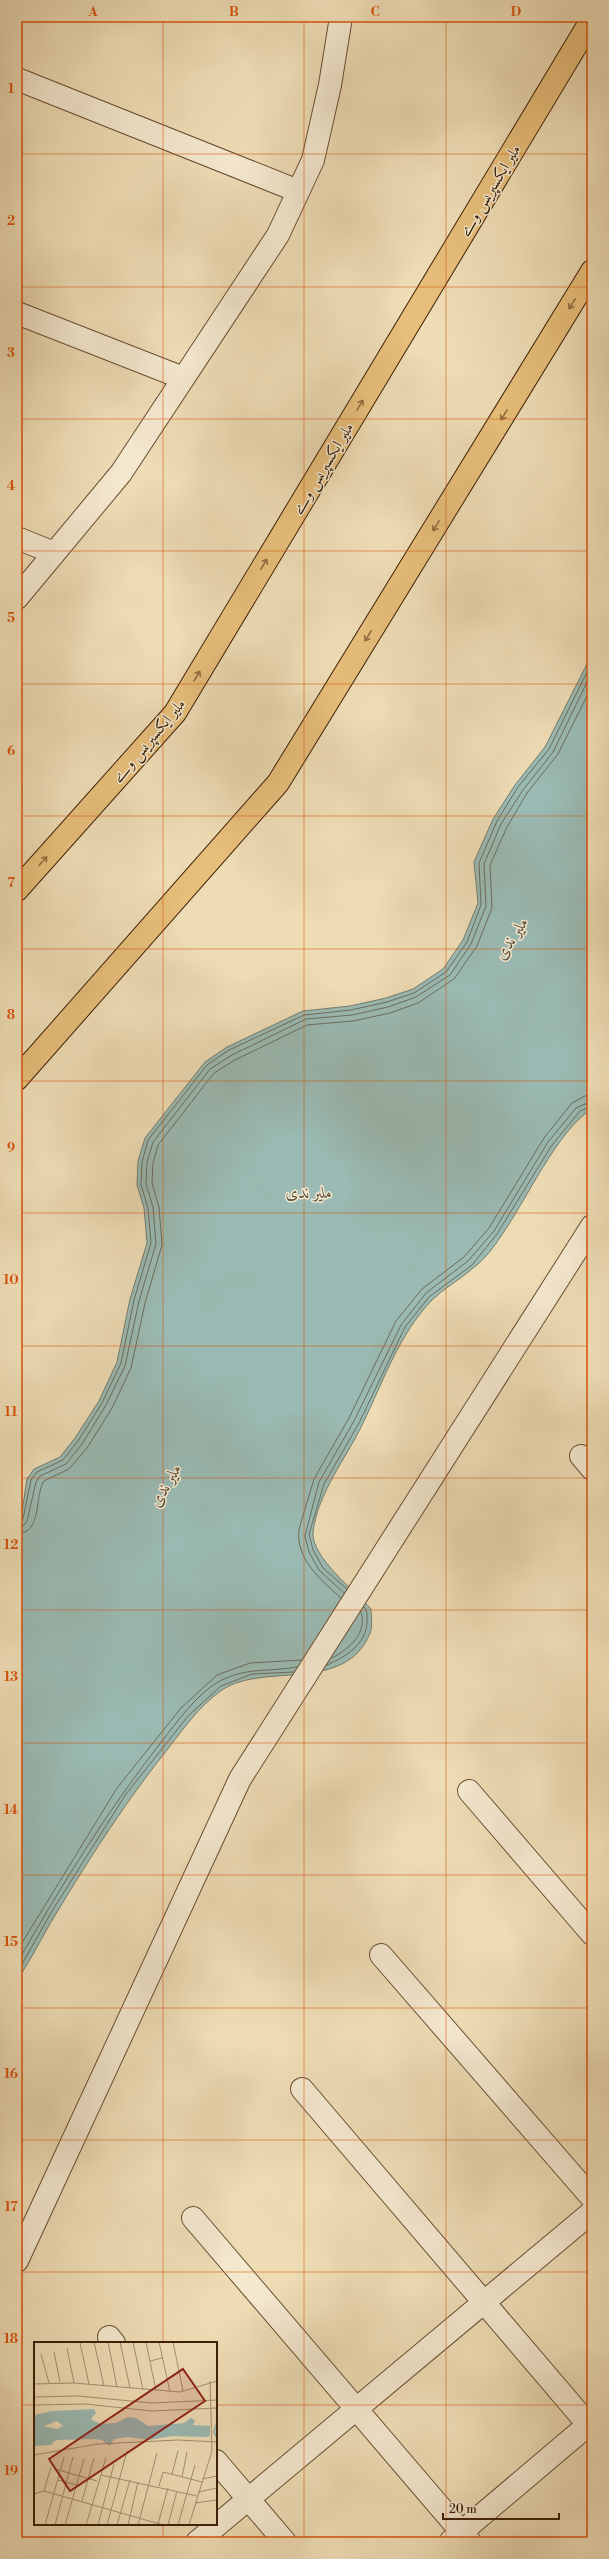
<svg xmlns="http://www.w3.org/2000/svg" width="609" height="2559" viewBox="0 0 609 2559" font-family="'Libre Bodoni',Amiri,serif">
	<style>
		.water { fill: #9abab3; stroke: #747c6e }
		.lines { fill: none; stroke-linecap: round; stroke-linejoin: round }
		.shore { stroke: #6a6c5d; stroke-width: 1 }
		.street-casing { stroke: #684e32; stroke-width: 24 }
		.highway-casing { stroke: #3b1f07; stroke-width: 24 }
		.street { stroke: #f4e8cf; stroke-width: 22 }
		.highway { stroke: #e7be7a; stroke-width: 22 }
		.oneway { stroke: #916e40 }
		.grid { fill: none; stroke: #d7530c; stroke-width: 1; stroke-opacity: 0.55 }
		.labels { text-anchor: middle; stroke-width: 3; stroke-linejoin: round; paint-order: stroke }
		.street-label { font-size: 16px; fill: #3b1f07; stroke: #f4e8cf }
		.water-label { font-size: 17px; font-style: italic; fill: #584e3b; stroke: #f4e8cf }
		.inset-river { fill: none; stroke: #9abab3; stroke-width: 2 }
		.inset-road { fill: none; stroke: #a6906f; stroke-width: 1 }
		.view { fill: #8f2418; fill-opacity: 0.15; stroke: #8f2418; stroke-width: 2 }
		.inset-edge { fill: none; stroke: #3b1f07; stroke-width: 2 }
		.neatline { fill: none; stroke: #d7530c; stroke-width: 1.5 }
		.grid-label { font-size: 13px; text-anchor: middle; font-weight: bold; fill: #d7530c }
	</style>
	<rect width="100%" height="100%" fill="#eedcb5"/>
	<filter id="stains"><feTurbulence type="fractalNoise" baseFrequency=".005" numOctaves="4"/><feColorMatrix values="0 0 0 0 .2 0 0 0 0 .09 0 0 0 0 .02 0 0 0 .5 -.17"/></filter>
	<radialGradient id="worn" r=".72"><stop offset=".6" stop-color="#630" stop-opacity="0"/><stop offset="1" stop-color="#630" stop-opacity=".3"/></radialGradient>
	<!-- water -->
	<path class="water" d="M592,654V1109C558,1129 526,1201 501,1236C494,1247 484,1260 473,1268C460,1280 444,1288 432,1300C399,1334 383,1382 363,1423C346,1459 318,1492 313,1532C311,1557 355,1591 371,1609C371,1616 373,1627 370,1633C346,1694 263,1662 222,1690C200,1705 183,1729 167,1750C126,1801 91,1856 57,1912C43,1934 32,1959 17,1980V1524L23,1505L27,1479L34,1469L60,1457L75,1438L99,1401L117,1362L130,1299L147,1243L144,1208L137,1185L138,1161L145,1138L205,1062L227,1047L303,1011L350,1006L386,998L413,989L443,969L463,940L478,903L474,862L493,819L515,785L545,747Z"/>
	<g class="lines">
		<!-- shore -->
		<g class="shore">
			<path d="M17,1522L23,1519L31,1480L37,1472L63,1460L78,1441L102,1403L121,1363L134,1300L151,1243L148,1208L141,1185L142,1162L148,1140L207,1065L229,1050L304,1015L351,1010L387,1002L414,993L446,972L467,942L481,905L479,863L497,821L518,787L549,749L592,662"/>
			<path d="M17,1527L23,1526L27,1521L36,1482L40,1476L66,1464L82,1444L106,1405L125,1366L139,1301L156,1244L153,1207L146,1184L147,1162L153,1142L210,1069L232,1055L306,1019L352,1015L388,1007L416,997L450,975L471,944L486,906L484,864L501,824L523,790L553,752L592,672"/>
			<path d="M17,1534C43,1533 34,1496 44,1481L69,1469L87,1448L112,1408L131,1368L145,1303L162,1245L159,1207L152,1183L153,1163L158,1145L214,1073L235,1060L307,1025L353,1021L390,1013L418,1003L454,979L477,946L492,908L490,865L507,827L527,793L558,754L592,686"/>
			<path d="M347,1589L323,1568L313,1550L309,1534L324,1484L359,1423L405,1327L429,1297L472,1265L497,1234L552,1145L580,1111L592,1106"/>
			<path d="M344,1593L319,1570L309,1552L305,1536L319,1482L354,1421L401,1325L426,1293L468,1261L494,1231L548,1142L576,1108L592,1101"/>
			<path d="M341,1598C322,1581 295,1559 299,1529L314,1479L349,1418L396,1321L422,1289L464,1257L489,1228L544,1138L572,1103L585,1096L592,1095"/>
			<path d="M332,1658C349,1649 368,1633 361,1612"/>
			<path d="M327,1665C345,1657 366,1645 367,1622C367,1616 368,1612 364,1607"/>
			<path d="M17,1951L117,1788L181,1708L217,1675L250,1663L302,1660"/>
			<path d="M17,1963C61,1886 107,1811 162,1741C177,1722 197,1694 218,1682C245,1667 269,1672 297,1667"/>
			<path d="M17,1973L52,1911L126,1794L188,1716L221,1686L252,1674L294,1672"/>
		</g>
		<defs>
			<g id="street">
				<path d="M17,79L298,191"/>
				<path d="M17,313L183,378"/>
				<path d="M17,538L54,553"/>
				<path d="M17,598L121,473L278,235L313,160L330,85L341,17"/>
				<path d="M581,1456L592,1469"/>
				<path d="M469,1791L592,1934"/>
				<path d="M381,1955L592,2198"/>
				<path d="M302,2089L592,2429"/>
				<path d="M193,2218L470,2542"/>
				<path d="M17,2261L240,1779L592,1226"/>
				<path d="M109,2337L114,2343"/>
				<path d="M216,2461L285,2542"/>
				<path d="M451,2541L588,2425"/>
				<path d="M197,2542L592,2212"/>
			</g>
			<g id="highway">
				<path d="M17,890L175,713L592,19"/>
				<path d="M17,1079L278,783L592,271"/>
			</g>
		</defs>
		<!-- street casing -->
		<use href="#street" class="street-casing"/>
		<!-- highway casing -->
		<use href="#highway" class="highway-casing"/>
		<!-- street -->
		<use href="#street" class="street"/>
		<!-- highway -->
		<use href="#highway" class="highway"/>
	</g>
	<!-- one-way arrows -->
	<defs><path id="oneway-shaft" d="M-6 0H5M1.5-3L5.5 0L1.5 3" fill="none" stroke-width="1.6" stroke-linecap="round" stroke-linejoin="round"/></defs>
	<g class="oneway">
		<use href="#oneway-shaft" transform="translate(572 304) rotate(122)"/>
		<use href="#oneway-shaft" transform="translate(360 405) rotate(-59)"/>
		<use href="#oneway-shaft" transform="translate(504 415) rotate(122)"/>
		<use href="#oneway-shaft" transform="translate(436 526) rotate(122)"/>
		<use href="#oneway-shaft" transform="translate(264 564) rotate(-59)"/>
		<use href="#oneway-shaft" transform="translate(368 636) rotate(122)"/>
		<use href="#oneway-shaft" transform="translate(197 676) rotate(-59)"/>
		<use href="#oneway-shaft" transform="translate(43 861) rotate(-48)"/>
	</g>
	<!-- grid -->
	<path class="grid" d="M163,17V2343M304,17V2542M446,17V2542M17,154H592M17,287H592M17,419H592M17,551H592M17,684H592M17,816H592M17,949H592M17,1081H592M17,1213H592M17,1346H592M17,1478H592M17,1610H592M17,1743H592M17,1875H592M17,2008H592M17,2140H592M17,2272H592M17,2405H35M216,2405H592M163,2524V2542"/>
	<g class="labels">
		<!-- street labels -->
		<g class="street-label">
			<text transform="translate(489 190) rotate(-59)" y="6">ملیر ایکسپریس وے</text>
			<text transform="translate(322 468) rotate(-59)" y="6">ملیر ایکسپریس وے</text>
			<text transform="translate(148 740) rotate(-50)" y="6">ملیر ایکسپریس وے</text>
		</g>
		<!-- water labels -->
		<g class="water-label">
			<text transform="translate(511 938) rotate(-57)" y="6">ملیر ندی</text>
			<text x="309" y="1198">ملیر ندی</text>
			<text transform="translate(165 1485) rotate(-60)" y="6">ملیر ندی</text>
		</g>
	</g>
	<!-- overview -->
	<g transform="translate(34 2342)">
		<rect width="183" height="183" fill="#eedcb5"/>
		<path d="M60,67L62,71L57,77L66,82L82,81L94,75L102,76L114,84L150,81L157,76L161,78L159,83L176,84V93L174,95L138,94L115,98L94,95L80,97L76,104L68,98L59,97L22,98L17,103L0,104V73L18,69ZM23,79L29,84L23,87L10,84Z" fill="#9abab3" fill-rule="evenodd"/>
		<path class="inset-river" d="M183,81L180,90L183,96"/>
		<path class="inset-road" d="M49,0L46,1L55,42M60,0L70,44M74,0L83,45M86,0L96,46M99,0L109,48M112,0L122,49M125,0L136,50M139,0L149,49M33,6L40,41M20,10L26,40M7,12L15,41M116,19L128,16M0,42L40,41L146,50L183,39M0,55L44,54L118,61L183,58M0,63L51,62L118,69L183,66M0,113L64,102L144,98L183,100M21,127L63,139M138,132L144,109M67,133L72,115M148,135L153,110M168,137L183,134M24,138L43,143M125,144L129,130L168,140M10,149L17,125M164,150L183,146M0,152L10,149L129,183M48,159L60,116M161,161L183,158M124,182L134,146M11,183L30,115M21,183L39,115M31,183L50,117M52,183L67,133L163,154M64,183L80,122M73,183L93,109M83,183L96,138M94,183L104,140M104,183L123,111M134,183L143,149M144,183L161,123M155,183L178,109L176,39"/>
		<path class="view" d="M149,27L171,59L36,149L15,117Z"/>
		<rect width="183" height="183" class="inset-edge"/>
	</g>
	<!-- margin -->
	<rect width="609" height="2559" fill="none" stroke="#eedcb5" stroke-width="44"/>
	<!-- scale -->
	<path d="M443 2513v6h116v-6" fill="none" stroke="#3b1f07" stroke-width="2"/>
	<text x="449" y="2513" font-size="12" fill="#3b1f07" stroke="#f4e8cf" stroke-width="3" paint-order="stroke">20 m</text>
	<rect x="22" y="22" width="565" height="2515" class="neatline"/>
	<g class="grid-label">
		<text x="93" y="16">A</text>
		<text x="234" y="16">B</text>
		<text x="375" y="16">C</text>
		<text x="516" y="16">D</text>
		<text x="11" y="93">1</text>
		<text x="11" y="225">2</text>
		<text x="11" y="357">3</text>
		<text x="11" y="490">4</text>
		<text x="11" y="622">5</text>
		<text x="11" y="755">6</text>
		<text x="11" y="887">7</text>
		<text x="11" y="1019">8</text>
		<text x="11" y="1152">9</text>
		<text x="11" y="1284">10</text>
		<text x="11" y="1416">11</text>
		<text x="11" y="1549">12</text>
		<text x="11" y="1681">13</text>
		<text x="11" y="1814">14</text>
		<text x="11" y="1946">15</text>
		<text x="11" y="2078">16</text>
		<text x="11" y="2211">17</text>
		<text x="11" y="2343">18</text>
		<text x="11" y="2475">19</text>
	</g>
	<rect width="100%" height="100%" filter="url(#stains)"/>
	<rect width="100%" height="100%" fill="url(#worn)"/>
</svg>
